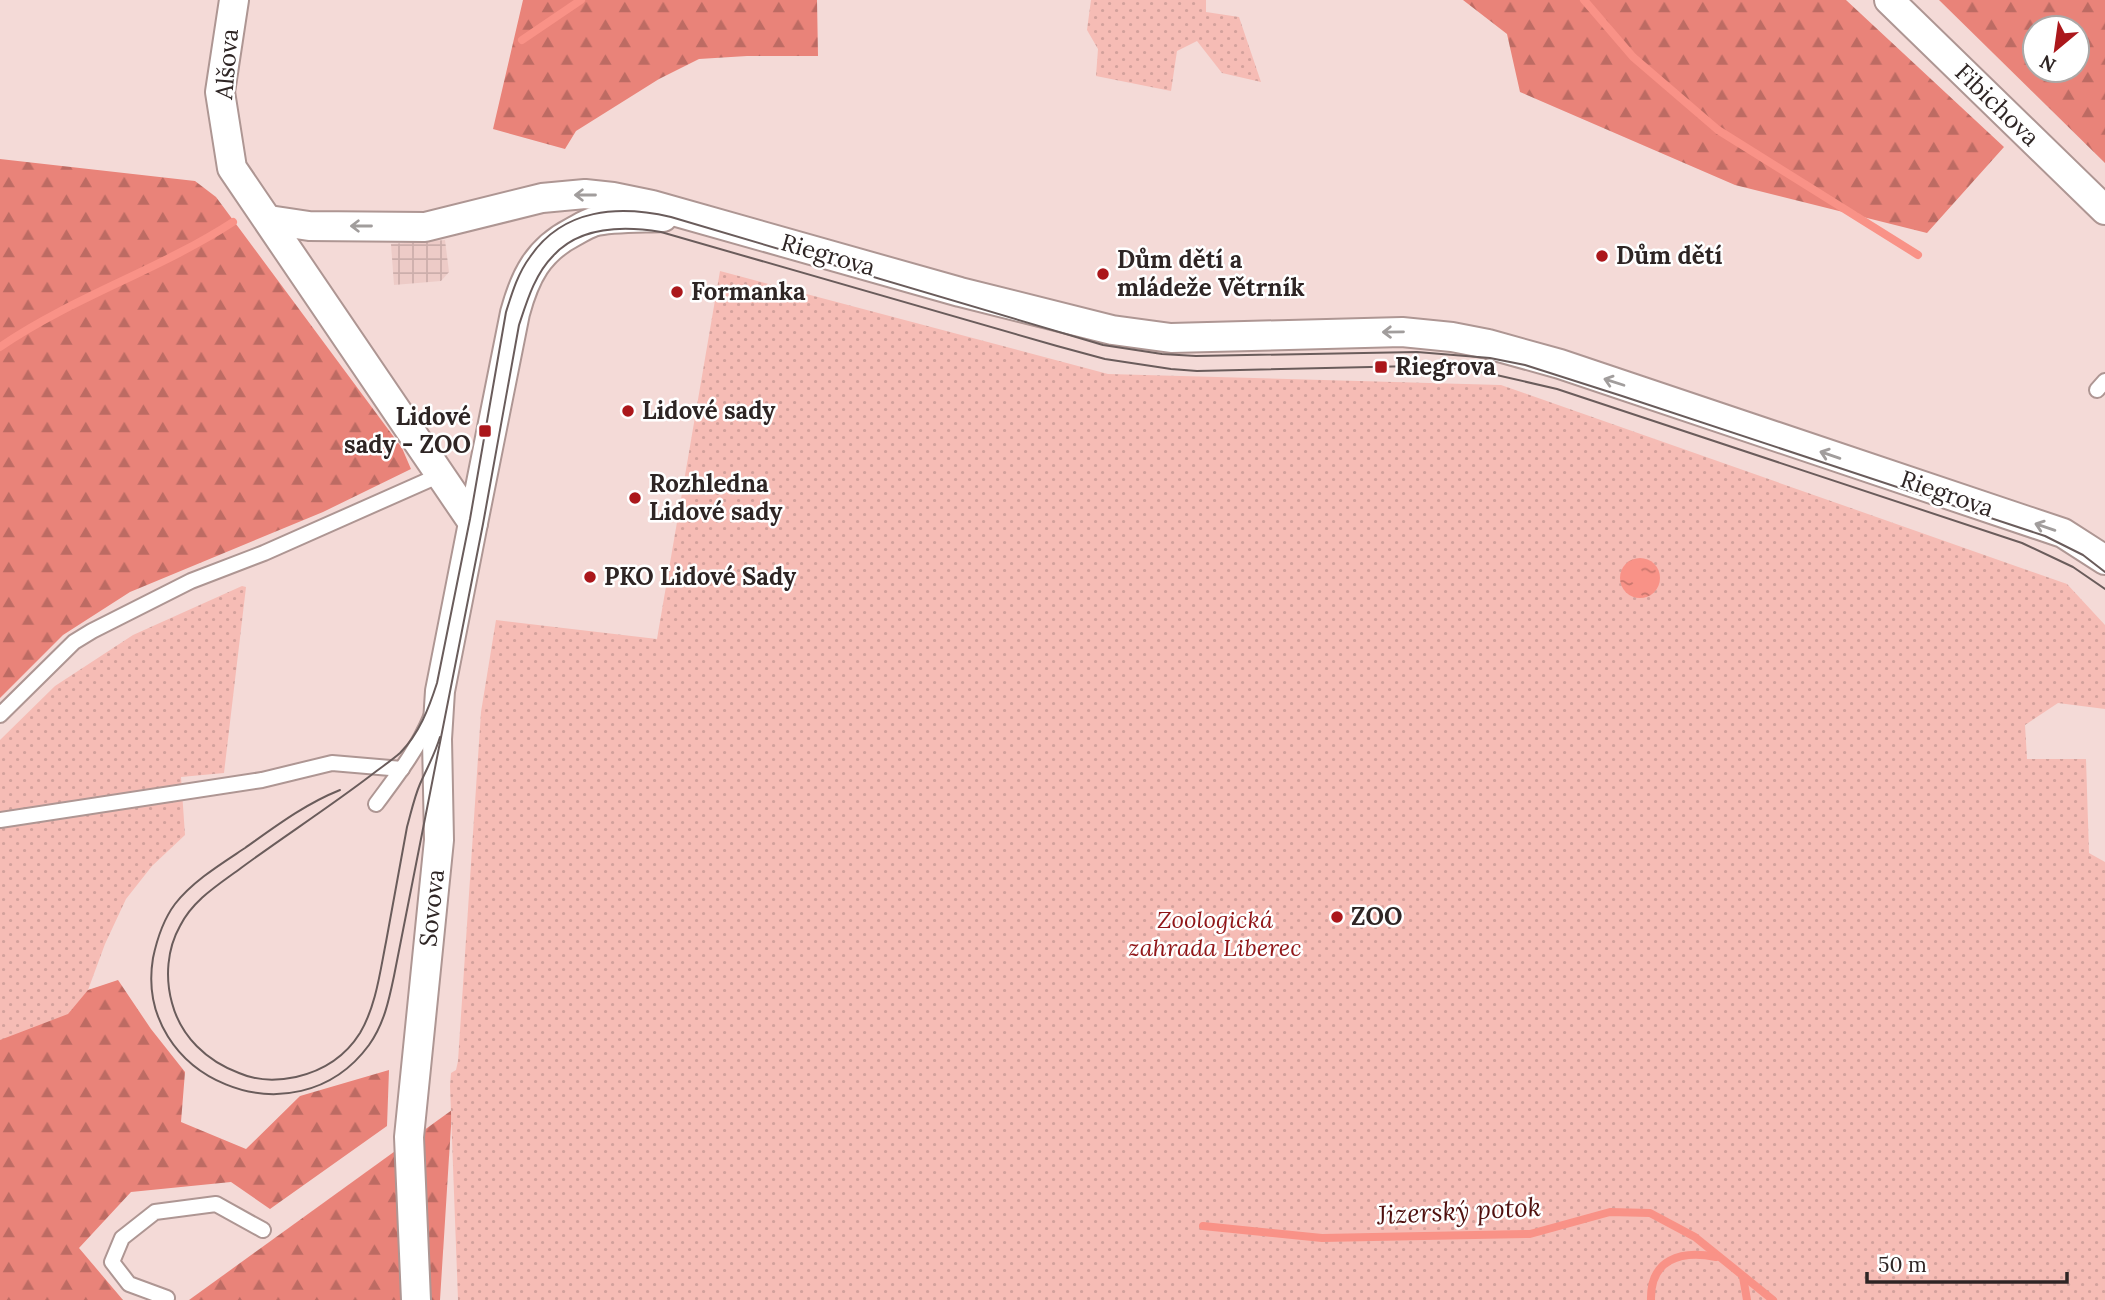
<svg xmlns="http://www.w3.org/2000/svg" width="2105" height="1300" viewBox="0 0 2105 1300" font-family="Lora,serif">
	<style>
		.industrial { fill: url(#industrial-grid) }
		.forest { fill: url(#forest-firs); fill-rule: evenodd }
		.park { fill: url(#park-dots) }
		.water { fill: url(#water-ripples) }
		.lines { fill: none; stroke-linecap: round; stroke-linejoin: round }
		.stream { stroke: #f99287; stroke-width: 8 }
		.lane-casing { stroke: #ae9693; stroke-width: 18 }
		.street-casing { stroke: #ae9693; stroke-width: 32 }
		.lane { stroke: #fff; stroke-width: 14 }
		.street { stroke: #fff; stroke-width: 28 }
		.tram { stroke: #6a5c5b; stroke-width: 2 }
		.oneway { stroke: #a19d9c }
		.poi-dot { fill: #ab171b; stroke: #fff; stroke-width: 2.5 }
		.labels { text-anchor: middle; stroke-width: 5; stroke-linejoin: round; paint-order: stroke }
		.street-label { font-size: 24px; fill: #2e2524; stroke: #fff }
		.poi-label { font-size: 24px; font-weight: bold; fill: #2e2524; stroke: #fff; text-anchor: start }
		.park-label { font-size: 24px; font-style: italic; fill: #901618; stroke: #fff }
		.water-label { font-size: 26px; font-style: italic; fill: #50110f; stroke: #fff }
	</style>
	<defs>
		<pattern id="industrial-grid" width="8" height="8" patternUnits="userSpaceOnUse" patternTransform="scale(1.75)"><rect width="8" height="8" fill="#edcbc7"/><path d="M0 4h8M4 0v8" fill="none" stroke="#ccaeab"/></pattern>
		<pattern id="forest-firs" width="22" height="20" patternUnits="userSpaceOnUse" patternTransform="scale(1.75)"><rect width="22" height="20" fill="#e98379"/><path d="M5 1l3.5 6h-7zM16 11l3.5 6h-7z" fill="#bd6b63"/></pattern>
		<pattern id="park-dots" width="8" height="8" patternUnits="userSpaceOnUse" patternTransform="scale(1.75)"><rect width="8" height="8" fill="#f6bcb5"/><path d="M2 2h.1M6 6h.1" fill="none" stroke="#d3a19c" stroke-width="1.8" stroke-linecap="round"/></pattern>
		<pattern id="water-ripples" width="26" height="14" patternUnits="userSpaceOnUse" patternTransform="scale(1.75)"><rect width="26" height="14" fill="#f99287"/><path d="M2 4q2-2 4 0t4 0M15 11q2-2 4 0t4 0" fill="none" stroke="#ca776e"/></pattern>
	</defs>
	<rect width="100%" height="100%" fill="#f4dad7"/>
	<!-- industrial -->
	<path class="industrial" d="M445,240L449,272L441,281L394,285L391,244Z"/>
	<!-- forest -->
	<g class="forest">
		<path d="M523,0H817L818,56H747L699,59L659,79L576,131L565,149L493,129Z"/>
		<path d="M1463,0H1846L2004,147L1927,233L1735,185L1520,92L1507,34Z"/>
		<path d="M1939,0H2105V163ZM2035,28H2077V70H2035Z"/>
		<path d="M0,159L195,181L216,197L402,448L411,469L323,512L130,592L63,635L0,698Z"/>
		<path d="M0,974L88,990L118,980L151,1029L185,1072L181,1122L246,1149L300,1096L389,1070L387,1126L270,1209L231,1182L131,1192L79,1248L123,1300H0Z"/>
		<path d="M452,1110L440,1300H189Z"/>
	</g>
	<!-- park -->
	<g class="park">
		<path d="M1091,0H1206V12L1239,17L1261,82L1222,73L1197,41L1177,51L1171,91L1096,76L1098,49L1087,30Z"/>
		<path d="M720,271L1108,374L1501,385L2067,584L2105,625V709L2058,703L2025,725L2027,759H2086L2089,853L2105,862V1300H458L450,1086L451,1073L456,1070L458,1061L481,712L496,620L657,639Z"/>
		<path d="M242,586L246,587L224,773L181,777L185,835L152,866L126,899L105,944L88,990L68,1014L0,1040V740L55,686L133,635Z"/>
	</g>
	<!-- water -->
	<circle class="water" cx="1640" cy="578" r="20"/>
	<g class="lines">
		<!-- stream -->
		<g class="stream">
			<path d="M1584,0L1633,57L1718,130L1918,255"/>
			<path d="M522,40L581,0"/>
			<path d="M0,347C73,297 159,270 233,222"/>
			<path d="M1203,1226L1322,1238L1530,1234L1610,1212L1650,1213L1695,1237L1773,1300"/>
			<path d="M1743,1277L1747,1300"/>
			<path d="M1651,1300C1650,1259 1681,1250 1716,1257"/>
		</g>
		<defs>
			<g id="lane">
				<path d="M2097,390L2105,381"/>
				<path d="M0,715L74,642L92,631L191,581L264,553L440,475"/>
				<path d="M376,804C396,777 418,749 431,717"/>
				<path d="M0,820L262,780L332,763L402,769"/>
				<path d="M167,1298L129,1284L112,1262L122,1238L155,1212L216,1204L263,1230"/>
			</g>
			<g id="street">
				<path d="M234,0L220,92L232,168L473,523L440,691L437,739L439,840L409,1137L416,1300"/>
				<path d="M1889,0L2105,210"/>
				<path d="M269,220L309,226L425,227L542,198L585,194L613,197L652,205L960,292L1112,330L1171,338L1402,332L1452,337L1488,344L1560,364L2063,533L2105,560"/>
				<path d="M473,523L515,313C525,276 538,250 573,232C579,229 586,224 593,222C609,217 645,218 663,217"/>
			</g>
		</defs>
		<!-- lane casing -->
		<use href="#lane" class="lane-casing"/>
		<!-- street casing -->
		<use href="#street" class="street-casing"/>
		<!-- lane -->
		<use href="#lane" class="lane"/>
		<!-- street -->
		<use href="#street" class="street"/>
		<!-- tram -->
		<g class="tram">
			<path d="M440,737C435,754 427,768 420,784C414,798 411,813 407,827C400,865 393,904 386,942C380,972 376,1006 360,1033C345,1057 322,1071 296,1077C277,1081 257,1081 239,1073C207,1061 181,1037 172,1003C165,978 167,949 180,926C193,900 218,885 241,868C283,837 328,808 370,776C380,768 391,761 400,753C419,734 429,708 437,683L470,519L506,312C512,293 518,273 530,257C563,208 619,205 671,217L1103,345L1162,354L1196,356L1417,352L1490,358L1525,365L1622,396L2045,536L2083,555L2105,572"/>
			<path d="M340,790C305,804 276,826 245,848C221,864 193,881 175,904C163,920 157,939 153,958C133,1078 295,1146 369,1045C384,1024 389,1000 394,976L483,524L519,325C527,301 535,274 553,256C580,226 625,226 661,232L1057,346L1105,359L1171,369L1197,371L1415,366L1459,368L1492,374L1557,389L2022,543L2073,567L2105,589"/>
		</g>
	</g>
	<!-- one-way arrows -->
	<defs><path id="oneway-shaft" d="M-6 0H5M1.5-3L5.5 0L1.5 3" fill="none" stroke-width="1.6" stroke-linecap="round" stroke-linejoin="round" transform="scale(1.75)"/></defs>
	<g class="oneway">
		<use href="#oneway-shaft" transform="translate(585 195) rotate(180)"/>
		<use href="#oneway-shaft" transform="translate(361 226) rotate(-180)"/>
		<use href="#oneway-shaft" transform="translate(1393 332) rotate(179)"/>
		<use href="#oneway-shaft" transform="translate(1614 382) rotate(-162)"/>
		<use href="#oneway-shaft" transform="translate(1830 455) rotate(-161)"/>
		<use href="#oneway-shaft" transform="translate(2045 527) rotate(-161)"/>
	</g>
	<!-- markers -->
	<g class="poi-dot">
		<circle cx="1602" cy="256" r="7"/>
		<circle cx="1103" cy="274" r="7"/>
		<circle cx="677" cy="292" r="7"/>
		<rect x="1374" y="360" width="14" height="14" rx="3.5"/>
		<circle cx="628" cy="411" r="7"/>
		<rect x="478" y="424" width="14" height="14" rx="3.5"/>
		<circle cx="635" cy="498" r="7"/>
		<circle cx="590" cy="577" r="7"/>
		<circle cx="1337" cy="917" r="7"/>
	</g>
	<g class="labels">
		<!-- street labels -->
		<g class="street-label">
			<text transform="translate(227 64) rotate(-85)" y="8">Alšova</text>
			<text transform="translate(1997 105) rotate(44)" y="8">Fibichova</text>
			<text transform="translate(828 255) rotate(16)" y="8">Riegrova</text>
			<text transform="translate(1947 494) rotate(19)" y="8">Riegrova</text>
			<text transform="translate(432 908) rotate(-84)" y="8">Sovova</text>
		</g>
		<!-- poi labels -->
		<g class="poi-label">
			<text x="1616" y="264">Dům dětí</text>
			<text x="1117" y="268">Dům dětí a<tspan x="1117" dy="28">mládeže Větrník</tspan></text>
			<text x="691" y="300">Formanka</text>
			<text x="1395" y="375">Riegrova</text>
			<text x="642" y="419">Lidové sady</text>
			<text x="471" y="425" text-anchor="end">Lidové<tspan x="471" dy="28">sady - ZOO</tspan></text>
			<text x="649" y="492">Rozhledna<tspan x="649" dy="28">Lidové sady</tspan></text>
			<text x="604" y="585">PKO Lidové Sady</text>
			<text x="1351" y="925">ZOO</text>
		</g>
		<!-- park labels -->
		<g class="park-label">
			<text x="1215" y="928">Zoologická<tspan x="1215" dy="28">zahrada Liberec</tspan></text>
		</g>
		<!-- water labels -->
		<g class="water-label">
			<text transform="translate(1459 1211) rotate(-3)" y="9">Jizerský potok</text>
		</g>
	</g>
	<!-- north arrow -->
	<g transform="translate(2056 49) rotate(209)"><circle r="33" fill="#ffffff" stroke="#aba8a7" stroke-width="2"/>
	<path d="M0-5L12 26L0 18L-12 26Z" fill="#ab171b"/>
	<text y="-10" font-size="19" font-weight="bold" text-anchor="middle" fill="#2e2524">N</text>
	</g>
	<!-- scale -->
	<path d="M1867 1272v10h200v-10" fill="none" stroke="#2e2524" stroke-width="3.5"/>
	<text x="1878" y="1272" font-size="21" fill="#2e2524" stroke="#ffffff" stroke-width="5" paint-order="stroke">50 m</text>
</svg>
